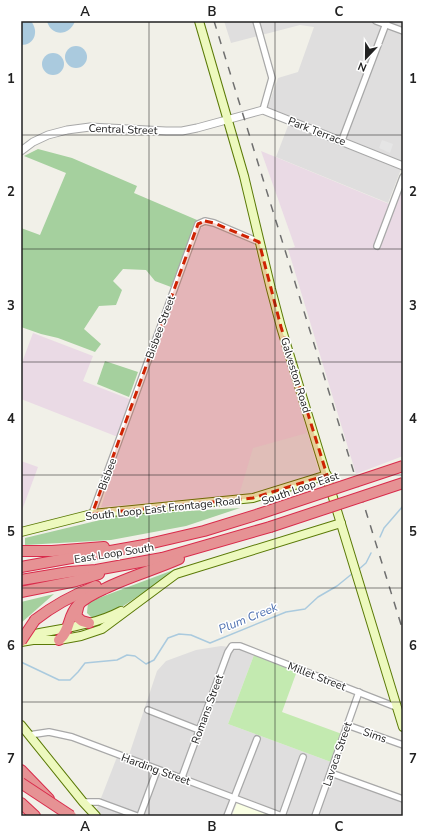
<svg xmlns="http://www.w3.org/2000/svg" width="424" height="837" viewBox="0 0 424 837" font-family="'Nunito Sans',sans-serif">
	<style>
		.residential { fill: #dfdede }
		.industrial { fill: #eadae5 }
		.education { fill: #faffe4 }
		.grass { fill: #c3eab0 }
		.forest { fill: #a5d09e }
		.parking { fill: #e5e5e5 }
		.water { fill: #aacade }
		.lines { fill: none; stroke-linecap: round; stroke-linejoin: round }
		.stream { stroke: #aacade; stroke-width: 1.5 }
		.minor-casing { stroke: #a8a8a8; stroke-width: 8 }
		.tertiary-casing { stroke: #a8a8a8; stroke-width: 9 }
		.secondary-casing { stroke: #5b7a07; stroke-width: 10 }
		.motorway-casing { stroke: #d92b4b; stroke-width: 12 }
		.minor { stroke: #fff; stroke-width: 5.5 }
		.tertiary { stroke: #fff; stroke-width: 7 }
		.secondary { stroke: #edf9be; stroke-width: 8 }
		.motorway { stroke: #e69294; stroke-width: 10 }
		.rail { stroke: #6f6f6f; stroke-width: 1.5; stroke-dasharray: 8 8; stroke-linecap: butt }
		.motorway-bridge-casing { stroke: #d92b4b; stroke-width: 12; stroke-linecap: butt }
		.motorway-bridge { stroke: #e69294; stroke-width: 10 }
		.marked { fill: #cf2303; fill-opacity: 0.2; stroke: #cf2303; stroke-width: 3; stroke-dasharray: 8 5; stroke-linejoin: round }
		.grid { fill: none; stroke: #212121; stroke-width: 1; stroke-opacity: 0.55 }
		.labels { text-anchor: middle; stroke-width: 3; stroke-linejoin: round; paint-order: stroke }
		.street-label { font-size: 11px; fill: #212121; stroke: #fff }
		.water-label { font-size: 12px; font-style: italic; fill: #4e70b1; stroke: #fff }
		.neatline { fill: none; stroke: #212121; stroke-width: 1.5 }
		.grid-label { font-size: 13px; text-anchor: middle; font-weight: bold; fill: #212121 }
	</style>
	<rect width="100%" height="100%" fill="#f1f0e8"/>
	<!-- residential -->
	<g class="residential">
		<path d="M224,21H403V164L388,203L276,157L291,118L267,109L278,78L298,72L314,27L300,25L231,43Z"/>
		<path d="M221,646L238,648L254,655L228,724L331,762L328,774L403,803V816H292L232,793L224,816H100L96,811L117,757L127,761L157,671L166,661L196,650Z"/>
	</g>
	<!-- industrial -->
	<g class="industrial">
		<path d="M261,151L394,206L403,187V456L356,474L288,249L295,247Z"/>
		<path d="M210,225L254,244L319,474L248,494L101,507L123,439L21,399V365L33,333L93,356L83,381L137,402L200,228Z"/>
		<path d="M21,461L38,467L21,513Z"/>
	</g>
	<!-- education -->
	<path class="education" d="M238,801L278,816H232Z"/>
	<!-- grass -->
	<path class="grass" d="M254,655L297,671L282,712L342,734L331,762L228,724Z"/>
	<!-- forest -->
	<g class="forest">
		<path d="M38,149L72,158L137,186L134,193L197,220L171,287L155,281L146,270L123,269L113,281L122,290L116,305L99,306L84,329L101,344L95,352L58,338L41,334L21,327V228L40,235L66,173L24,156Z"/>
		<path d="M105,361L138,372L129,397L97,384Z"/>
		<path d="M240,508L186,526L111,540L25,545V538L121,515Z"/>
		<path d="M184,566L114,612L93,619L87,613L88,602Z"/>
		<path d="M54,594L21,623V602Z"/>
	</g>
	<!-- parking -->
	<g class="parking">
		<path d="M382,140L393,144L390,153L379,148Z"/>
		<path d="M307,433L319,474L248,494L239,495L253,448Z"/>
	</g>
	<!-- water -->
	<g class="water">
		<path d="M21,21H31C39,31 35,45 21,45Z"/>
		<path d="M47,21H75C70,36 51,37 47,21Z"/>
		<circle cx="76" cy="57" r="11"/>
		<circle cx="53" cy="64" r="11"/>
	</g>
	<g class="lines">
		<!-- stream -->
		<g class="stream">
			<path d="M380,537L384,528L403,506"/>
			<path d="M358,570L366,563L371,553"/>
			<path d="M21,662L59,680H70L78,672L85,663L117,660L127,655L135,656L146,664L154,660L168,638L179,634L191,635L210,643L286,612L305,609L318,597L337,586L353,573"/>
		</g>
		<defs>
			<g id="minor">
				<path d="M256,21L272,78L263,110"/>
				<path d="M376,21L403,31"/>
				<path d="M342,140L387,21"/>
				<path d="M377,246L403,177"/>
				<path d="M92,514L198,224L205,221L214,223L259,242"/>
				<path d="M148,710L199,730"/>
				<path d="M347,725L403,745"/>
				<path d="M29,735L49,732L72,737L282,816"/>
				<path d="M331,773L403,799"/>
				<path d="M182,777L228,652L232,646H240L396,707"/>
				<path d="M83,802H99L137,816"/>
				<path d="M140,816L157,770"/>
				<path d="M227,816L257,739"/>
				<path d="M282,816L303,757"/>
				<path d="M315,816L359,692"/>
			</g>
			<path id="tertiary" d="M21,151L33,142L48,135L67,130L90,127L166,131H182L197,128L263,110L403,166"/>
			<g id="secondary">
				<path d="M199,21L244,176L271,289L281,327L403,727"/>
				<path d="M21,532L92,514L253,498L327,475"/>
				<path d="M21,637C54,629 91,627 121,611"/>
				<path d="M21,642L33,640H59L81,636L102,629L176,574L341,523"/>
				<path d="M21,725L83,802L96,816"/>
			</g>
			<g id="motorway">
				<path d="M21,551H52L104,547"/>
				<path d="M21,567L144,545L204,531L259,514"/>
				<path d="M21,580L69,572L96,570L162,558L270,527"/>
				<path d="M21,592L76,581L99,574"/>
				<path d="M79,604L76,616L82,621L89,623"/>
				<path d="M35,620C54,605 73,595 96,586"/>
				<path d="M59,640C71,630 67,616 78,605C85,598 95,593 104,589C128,577 154,570 179,559"/>
				<path d="M21,770L49,799"/>
				<path d="M21,803L35,816"/>
			</g>
		</defs>
		<!-- minor casing -->
		<use href="#minor" class="minor-casing"/>
		<!-- tertiary casing -->
		<use href="#tertiary" class="tertiary-casing"/>
		<!-- secondary casing -->
		<use href="#secondary" class="secondary-casing"/>
		<!-- motorway casing -->
		<use href="#motorway" class="motorway-casing"/>
		<!-- minor -->
		<use href="#minor" class="minor"/>
		<!-- tertiary -->
		<use href="#tertiary" class="tertiary"/>
		<!-- secondary -->
		<use href="#secondary" class="secondary"/>
		<!-- motorway -->
		<use href="#motorway" class="motorway"/>
		<!-- rail -->
		<path class="rail" d="M214,21L403,631"/>
		<defs>
			<g id="motorway-bridge">
				<path d="M259,514L403,466"/>
				<path d="M270,527L403,483"/>
				<path d="M21,641L35,620"/>
				<path d="M21,783L71,816"/>
			</g>
		</defs>
		<!-- motorway-bridge casing -->
		<use href="#motorway-bridge" class="motorway-bridge-casing"/>
		<!-- motorway-bridge -->
		<use href="#motorway-bridge" class="motorway-bridge"/>
	</g>
	<!-- marked area -->
	<path class="marked" d="M205,221L214,223L259,242L281,327L327,475L253,498L92,514L198,224Z"/>
	<!-- grid -->
	<path class="grid" d="M149,21V816M275,21V816M21,135H403M21,249H403M21,362H403M21,475H403M21,588H403M21,702H403"/>
	<g class="labels">
		<!-- street labels -->
		<g class="street-label">
			<text transform="translate(123 129) rotate(2)" y="4">Central Street</text>
			<text transform="translate(317 131) rotate(21)" y="4">Park Terrace</text>
			<text transform="translate(160 327) rotate(-70)" y="4">Bisbee Street</text>
			<text transform="translate(296 375) rotate(73)" y="4">Galveston Road</text>
			<text transform="translate(107 474) rotate(-70)" y="4">Bisbee</text>
			<text transform="translate(300 488) rotate(-19)" y="4">South Loop East</text>
			<text transform="translate(163 508) rotate(-6)" y="4">South Loop East Frontage Road</text>
			<text transform="translate(114 553) rotate(-9)" y="4">East Loop South</text>
			<text transform="translate(317 676) rotate(21)" y="4">Millet Street</text>
			<text transform="translate(207 709) rotate(-70)" y="4">Romans Street</text>
			<text transform="translate(375 735) rotate(19)" y="4">Sims</text>
			<text transform="translate(337 754) rotate(-71)" y="4">Lavaca Street</text>
			<text transform="translate(156 769) rotate(20)" y="4">Harding Street</text>
		</g>
		<!-- water labels -->
		<g class="water-label">
			<text transform="translate(248 618) rotate(-22)" y="4">Plum Creek</text>
		</g>
	</g>
	<!-- border -->
	<rect width="424" height="837" fill="none" stroke="#ffffff" stroke-width="44"/>
	<!-- north arrow -->
	<g transform="translate(366 58) rotate(202)" stroke="#ffffff" stroke-width="3" paint-order="stroke">
	<path d="M0-3L7 15L0 10L-7 15Z" fill="#212121"/>
	<text y="-6" font-size="11" font-weight="bold" text-anchor="middle" fill="#212121">N</text>
	</g>
	<rect x="22" y="22" width="380" height="793" class="neatline"/>
	<g class="grid-label">
		<text x="85" y="16">A</text>
		<text x="212" y="16">B</text>
		<text x="339" y="16">C</text>
		<text x="11" y="83">1</text>
		<text x="413" y="83">1</text>
		<text x="11" y="196">2</text>
		<text x="413" y="196">2</text>
		<text x="11" y="310">3</text>
		<text x="413" y="310">3</text>
		<text x="11" y="423">4</text>
		<text x="413" y="423">4</text>
		<text x="11" y="536">5</text>
		<text x="413" y="536">5</text>
		<text x="11" y="650">6</text>
		<text x="413" y="650">6</text>
		<text x="11" y="763">7</text>
		<text x="413" y="763">7</text>
		<text x="85" y="831">A</text>
		<text x="212" y="831">B</text>
		<text x="339" y="831">C</text>
	</g>
</svg>
